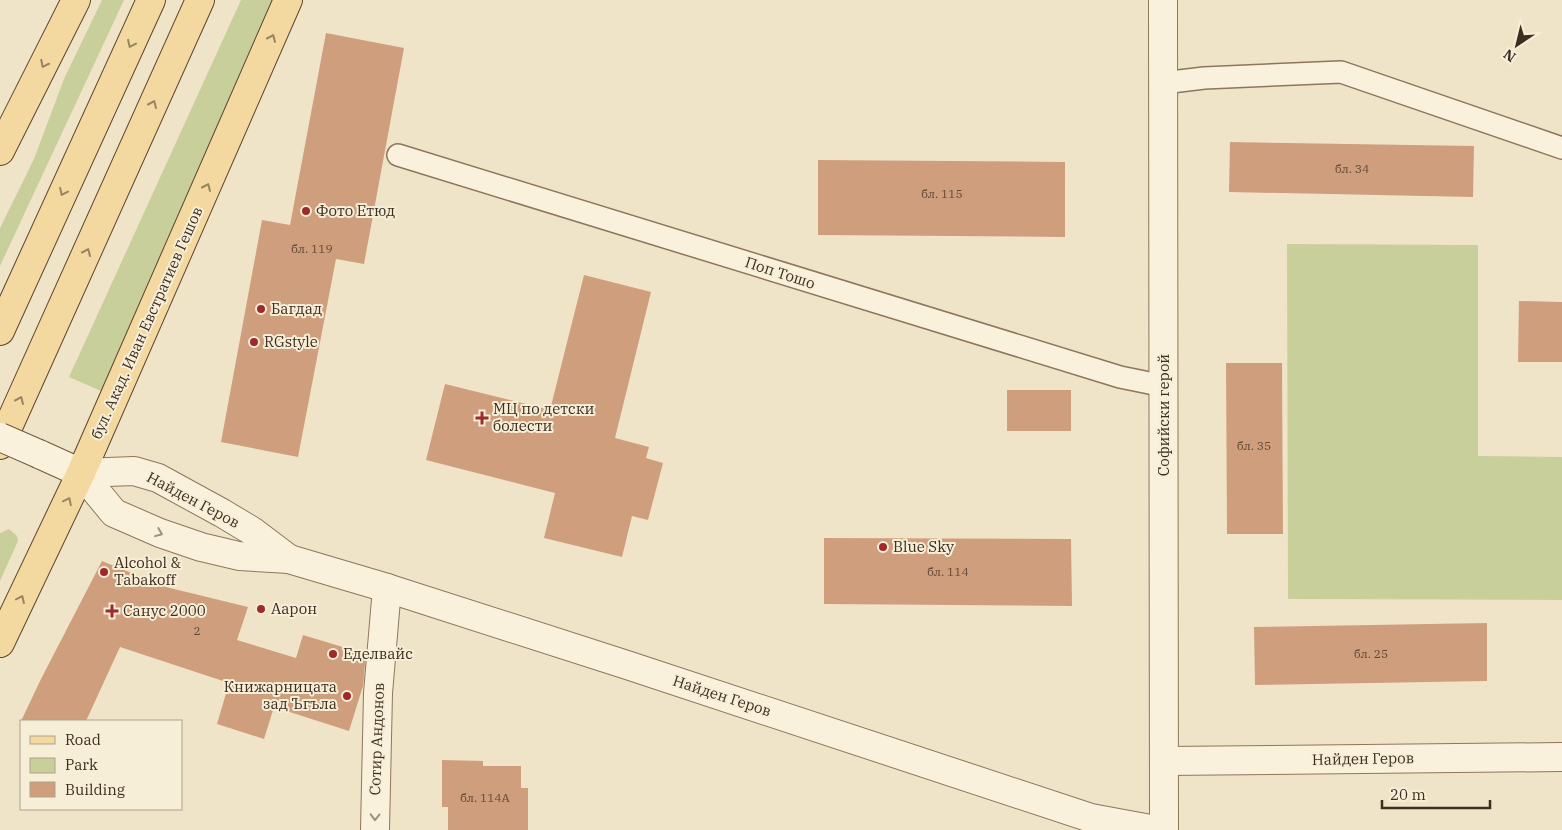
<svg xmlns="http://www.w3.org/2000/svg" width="1562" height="830" viewBox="0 0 1562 830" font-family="'IBM Plex Serif',serif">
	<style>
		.green { fill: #c9cf9b }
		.building { fill: #cf9f7d }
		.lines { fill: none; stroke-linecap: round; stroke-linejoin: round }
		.lane-casing { stroke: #8d765c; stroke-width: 24 }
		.street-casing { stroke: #8d765c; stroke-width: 30 }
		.secondary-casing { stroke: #6f573f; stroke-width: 30 }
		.primary-casing { stroke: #5b4430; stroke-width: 30 }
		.lane { stroke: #faf1dc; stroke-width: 21 }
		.street { stroke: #faf1dc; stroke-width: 28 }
		.secondary { stroke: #faf1dc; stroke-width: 28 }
		.primary { stroke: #f3d9a0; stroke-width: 28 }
		.secondary-bridge-casing { stroke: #6f573f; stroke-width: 30; stroke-linecap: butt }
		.secondary-bridge { stroke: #faf1dc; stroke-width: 28 }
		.oneway { stroke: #988460 }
		.oneway2 { stroke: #9c907e }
		.poi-dot { fill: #9e2a2b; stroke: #f7eed8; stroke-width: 2 }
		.labels { text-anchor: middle; stroke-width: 4; stroke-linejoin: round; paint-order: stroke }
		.number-label { font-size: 12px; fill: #624a37 }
		.poi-label { font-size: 15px; fill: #3d2e20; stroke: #f7eed8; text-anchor: start }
		.street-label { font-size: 15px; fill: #3d2e20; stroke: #f7eed8 }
	</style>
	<rect width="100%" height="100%" fill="#f0e4c8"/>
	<!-- green -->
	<g class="green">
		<path d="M102,0H124L0,266V228L34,159L64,79Z"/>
		<path d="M241,0H274L101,391L69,377Z"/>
		<path d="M1287,244L1478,245V456L1562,457V600L1288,599Z"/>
		<path d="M9,529L17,536L18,541L0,581V533Z"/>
	</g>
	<!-- building -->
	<g class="building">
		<path d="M326,33L404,48L364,264L336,259L298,457L221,442L262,220L290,225Z"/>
		<path d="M1230,142L1474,146L1473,197L1229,192Z"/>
		<path d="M818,160L1065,162V237L818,235Z"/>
		<path d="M584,275L651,292L615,438L649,447L646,458L663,463L648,520L632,516L622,557L544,538L555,493L426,460L445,384L550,410Z"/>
		<path d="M1519,301L1562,302V362H1518Z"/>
		<path d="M1226,363H1282L1283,534H1227Z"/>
		<rect x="1007" y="390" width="64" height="41"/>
		<path d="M824,538L1071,539L1072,606L824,604Z"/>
		<path d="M102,561L166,587L248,607L237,640L296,658L303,635L366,654L363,686L349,731L274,707L264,739L217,724L229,683L120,647L86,721H21L41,679Z"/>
		<path d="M1487,623V681L1255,685L1254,627Z"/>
		<path d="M442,760L483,761V766H521V788H528V830H448V807H442Z"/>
	</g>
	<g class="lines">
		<defs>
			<g id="lane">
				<path d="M1163,83L1204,78L1341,72L1562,148"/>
				<path d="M398,155L1120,377L1164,386"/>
			</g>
			<g id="street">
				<path d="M1163,0L1164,830"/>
				<path d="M81,473L114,513L160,533L201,547L239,556L289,559L387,588L627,665L1091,818L1156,830"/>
				<path d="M81,473L134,471L158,478L222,513L252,531L289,559"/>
				<path d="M1164,761L1562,757"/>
				<path d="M375,830L378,693L387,588"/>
			</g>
			<path id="secondary" d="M39,454L81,473"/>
			<g id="primary">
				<path d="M0,151L76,0"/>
				<path d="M0,331L151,0"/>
				<path d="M0,445L200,0"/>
				<path d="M0,643L81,473L288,0"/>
			</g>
		</defs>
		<!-- lane casing -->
		<use href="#lane" class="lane-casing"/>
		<!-- street casing -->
		<use href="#street" class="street-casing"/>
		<!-- secondary casing -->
		<use href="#secondary" class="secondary-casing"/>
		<!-- primary casing -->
		<use href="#primary" class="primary-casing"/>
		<!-- lane -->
		<use href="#lane" class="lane"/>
		<!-- street -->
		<use href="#street" class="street"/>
		<!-- secondary -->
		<use href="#secondary" class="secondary"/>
		<!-- primary -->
		<use href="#primary" class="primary"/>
		<defs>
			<path id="secondary-bridge" d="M0,437L39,454"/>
		</defs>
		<!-- secondary-bridge casing -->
		<use href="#secondary-bridge" class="secondary-bridge-casing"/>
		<!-- secondary-bridge -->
		<use href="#secondary-bridge" class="secondary-bridge"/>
	</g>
	<!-- one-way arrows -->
	<defs><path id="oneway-chevron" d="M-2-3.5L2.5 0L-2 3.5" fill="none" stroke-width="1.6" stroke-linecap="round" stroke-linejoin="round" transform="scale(1.25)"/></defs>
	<g class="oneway">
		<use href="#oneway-chevron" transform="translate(272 38) rotate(-66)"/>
		<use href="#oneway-chevron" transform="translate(131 44) rotate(115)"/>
		<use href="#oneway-chevron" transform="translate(44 64) rotate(117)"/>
		<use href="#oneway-chevron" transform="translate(153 104) rotate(-66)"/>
		<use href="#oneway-chevron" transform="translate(207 187) rotate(-66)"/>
		<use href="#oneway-chevron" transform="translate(63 192) rotate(115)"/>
		<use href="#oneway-chevron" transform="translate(87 252) rotate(-66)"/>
		<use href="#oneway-chevron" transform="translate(20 400) rotate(-66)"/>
		<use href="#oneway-chevron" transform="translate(68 501) rotate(-64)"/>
		<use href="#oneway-chevron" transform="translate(21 599) rotate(-65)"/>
	</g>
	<g class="oneway2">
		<use href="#oneway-chevron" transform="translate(159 533) rotate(22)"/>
		<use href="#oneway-chevron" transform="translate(375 817) rotate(91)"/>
	</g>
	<!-- markers -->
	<g class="poi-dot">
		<circle cx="306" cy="211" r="5"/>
		<circle cx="261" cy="309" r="5"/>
		<circle cx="254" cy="342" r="5"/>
		<path d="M479.5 410.5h5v5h5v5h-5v5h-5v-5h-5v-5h5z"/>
		<circle cx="883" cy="547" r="5"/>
		<circle cx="104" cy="572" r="5"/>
		<circle cx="261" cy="609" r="5"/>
		<path d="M109.5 603.5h5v5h5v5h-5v5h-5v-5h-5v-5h5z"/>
		<circle cx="333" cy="654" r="5"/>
		<circle cx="347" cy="696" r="5"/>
	</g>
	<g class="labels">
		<!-- number labels -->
		<g class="number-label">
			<text x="1352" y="173">бл. 34</text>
			<text x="942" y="198">бл. 115</text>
			<text x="312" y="253">бл. 119</text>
			<text x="1254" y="450">бл. 35</text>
			<text x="948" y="576">бл. 114</text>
			<text x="197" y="635">2</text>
			<text x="1371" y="658">бл. 25</text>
			<text x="485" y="802">бл. 114А</text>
		</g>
		<!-- poi labels -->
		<g class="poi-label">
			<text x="316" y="216">Фото Етюд</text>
			<text x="271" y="314">Багдад</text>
			<text x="264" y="347">RGstyle</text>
			<text x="493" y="414">МЦ по детски<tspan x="493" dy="17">болести</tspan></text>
			<text x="893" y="552">Blue Sky</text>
			<text x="114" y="568">Alcohol &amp;<tspan x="114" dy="17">Tabakoff</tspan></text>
			<text x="271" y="614">Аарон</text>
			<text x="123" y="616">Санус 2000</text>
			<text x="343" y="659">Еделвайс</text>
			<text x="337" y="692" text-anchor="end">Книжарницата<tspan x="337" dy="17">зад Ъгъла</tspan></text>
		</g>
		<!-- street labels -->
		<g class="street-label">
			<text transform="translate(780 273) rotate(18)" y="5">Поп Тошо</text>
			<text transform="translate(147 323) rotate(-66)" y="5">бул. Акад. Иван Евстратиев Гешов</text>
			<text transform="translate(1164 415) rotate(-90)" y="5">Софийски герой</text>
			<text transform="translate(193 500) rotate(28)" y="5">Найден Геров</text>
			<text transform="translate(722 696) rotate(18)" y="5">Найден Геров</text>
			<text transform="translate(377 739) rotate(-88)" y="5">Сотир Андонов</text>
			<text transform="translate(1363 759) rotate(-1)" y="5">Найден Геров</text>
		</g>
	</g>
	<!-- legend -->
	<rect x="20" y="720" width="162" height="90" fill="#f7eed8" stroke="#ada18e"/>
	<rect x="30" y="736" width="25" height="8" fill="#f3d9a0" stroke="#ada18e"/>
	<text x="65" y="745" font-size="15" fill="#3d2e20">Road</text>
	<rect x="30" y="758" width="25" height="15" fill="#c9cf9b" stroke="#ada18e"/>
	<text x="65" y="770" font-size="15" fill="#3d2e20">Park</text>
	<rect x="30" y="782" width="25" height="15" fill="#cf9f7d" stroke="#ada18e"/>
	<text x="65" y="795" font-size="15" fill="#3d2e20">Building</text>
	<!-- north arrow -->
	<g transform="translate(1517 45) rotate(215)" stroke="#f7eed8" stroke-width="4" paint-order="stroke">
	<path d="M0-4L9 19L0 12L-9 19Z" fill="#3d2e20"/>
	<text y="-8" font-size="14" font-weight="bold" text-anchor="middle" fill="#3d2e20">N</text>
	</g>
	<!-- scale -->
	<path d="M1382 800v8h108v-8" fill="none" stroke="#3d2e20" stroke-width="2.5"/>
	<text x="1390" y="800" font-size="15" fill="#3d2e20" stroke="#f7eed8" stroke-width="4" paint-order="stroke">20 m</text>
</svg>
